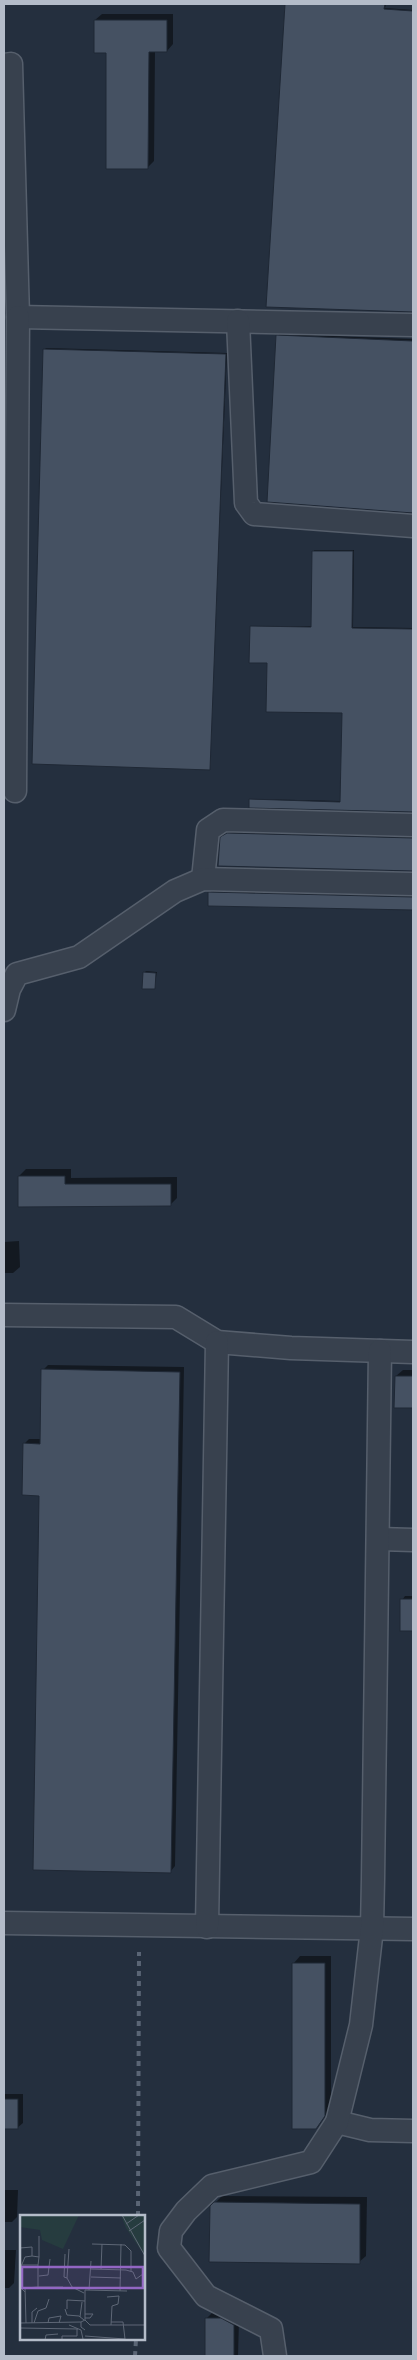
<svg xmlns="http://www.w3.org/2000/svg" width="417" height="2360" viewBox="0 0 417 2360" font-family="'Fira Sans',sans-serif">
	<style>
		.shadow { fill: #0007 }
		.building { fill: #455162; stroke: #1f2835 }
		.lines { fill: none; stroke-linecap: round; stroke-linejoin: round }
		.minor-casing { stroke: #565f6c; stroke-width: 25 }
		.minor { stroke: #38414e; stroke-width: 22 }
		.rail { stroke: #5a6575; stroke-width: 4; stroke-dasharray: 5 5; stroke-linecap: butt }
		.inset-road { fill: none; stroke: #5e6776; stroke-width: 1 }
		.view { fill: #9266c3; fill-opacity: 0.15; stroke: #9266c3; stroke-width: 2.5 }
		.inset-edge { fill: none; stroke: #b4bcc9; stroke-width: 2.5 }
	</style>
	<rect width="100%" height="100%" fill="#242f3e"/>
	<!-- shadow -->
	<g class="shadow">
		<path d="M286,4H386L385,8L413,10V311L267,306Z"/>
		<path d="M102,14H173V44L167,51H155L154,161L147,168L95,20Z"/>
		<path d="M279,334L413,339V513L268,501Z"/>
		<path d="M46,348L227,353L209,769L44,350Z"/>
		<path d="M314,550H354L353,627L413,628V811L250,806L252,799L341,801L343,712L268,662L251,626H312Z"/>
		<path d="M229,832L413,837V870L220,865L223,836Z"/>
		<path d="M211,891L413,896V908L209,905Z"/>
		<path d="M146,971L157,972L154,988L144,973Z"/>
		<path d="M26,1169H71V1178L177,1177V1198L170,1205L19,1176Z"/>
		<path d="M19,1241L20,1267L13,1273H4V1242Z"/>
		<path d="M48,1365L184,1367L175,1866L170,1872L24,1444L29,1439H41L43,1370Z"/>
		<path d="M403,1370H413V1407L395,1406L396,1376Z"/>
		<path d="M405,1596H413V1630H401L402,1600Z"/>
		<path d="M300,1956H331V2108L316,2128L294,1963Z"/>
		<path d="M4,2094H23V2123L17,2128H4Z"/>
		<path d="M4,2190H18L17,2217L12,2222H4Z"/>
		<path d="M222,2196L367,2197L366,2256L359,2262L211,2207Z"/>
		<path d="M4,2250H16L14,2283L9,2288H4Z"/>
		<path d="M212,2313H227L239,2320L238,2356H206V2319Z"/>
	</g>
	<!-- building -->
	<g class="building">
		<path d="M285,4H385L384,9L413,11V312L266,307Z"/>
		<path d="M94,20H167V52H149L148,169H106V53H94Z"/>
		<path d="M276,335L413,341V513L267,502Z"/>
		<path d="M43,349L226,354L210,770L32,764Z"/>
		<path d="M312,551H353L352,628L413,629V812L249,808V799L340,802L342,713L266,712L267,663H249L250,626L311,627Z"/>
		<path d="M227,833L413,838V871L218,866L220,837Z"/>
		<path d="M208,892L413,897V910L208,906Z"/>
		<path d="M143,972L156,973L155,989H142Z"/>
		<path d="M18,1176H65V1184H171V1206L18,1207Z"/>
		<path d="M41,1369L180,1372L171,1873L33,1870L39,1496L22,1495L23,1443L40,1444Z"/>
		<path d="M395,1376H413V1408H394Z"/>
		<rect x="400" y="1599" width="13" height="32"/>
		<path d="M292,1963H325V2116L316,2129H292Z"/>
		<rect x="4" y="2099" width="14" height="30"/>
		<path d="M214,2202L360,2204V2264L209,2262L210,2206Z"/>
		<path d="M205,2318H221L234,2325V2356H205Z"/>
	</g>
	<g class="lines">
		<defs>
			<g id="minor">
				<path d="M4,65L11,64L18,317L413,325"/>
				<path d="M238,321L246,503L254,514L413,526"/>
				<path d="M15,791L18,317"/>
				<path d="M203,879L208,830L223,820L413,825"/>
				<path d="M4,1010L9,989L17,974L79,957L175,891L203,879L413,884"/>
				<path d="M4,1315L176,1317L217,1342L291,1348L413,1352"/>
				<path d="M379,1539L413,1540"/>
				<path d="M4,1923L413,1929"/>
				<path d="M207,1927L217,1342"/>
				<path d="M337,2122L370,2130L413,2131"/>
				<path d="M275,2356L271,2329L206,2296L169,2248L171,2231L186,2211L212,2186L311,2162L337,2122L361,2025L372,1928L373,1879L380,1351"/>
			</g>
		</defs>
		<!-- minor casing -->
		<use href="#minor" class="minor-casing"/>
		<!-- minor -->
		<use href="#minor" class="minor"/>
		<!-- rail -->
		<g class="rail">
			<path d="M138,2216L139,1952"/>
			<path d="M135,2356L136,2339"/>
		</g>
	</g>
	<!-- overview -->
	<g transform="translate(20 2215)">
		<rect width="125" height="125" fill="#242f3e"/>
		<path d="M0,0H59L43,34L22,25L20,15L0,12ZM101,0H125V41L106,13Z" fill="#263c3f"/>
		<path class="inset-road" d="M102,0L125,41M106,9L119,0M109,16L125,5M72,29L105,30L111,36V56M0,33L12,32V41L19,42V21M49,34L47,63L52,72L64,78M45,39L44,62L47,63M1,50H18L19,42M0,54L5,42L12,41M71,54L106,55L113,57L116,64L123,59M81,54L82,29M0,55V72L5,77M19,61L28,60L30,44M71,62L101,63M18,72H43M69,75L71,46M100,76L101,29M87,82L99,81L98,89L92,91L91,110M45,94L47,100L59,101L64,105M47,94V85L65,86M65,99H73L70,103H65M60,102L62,87M65,105V75L107,76M91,107H103L105,124M0,108L61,107M6,108L5,73L18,72V50M12,108V97L17,93M14,108L18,96L26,93L29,84M28,108L29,103L41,101L39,108M49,110L61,115L63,124M70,110H125M0,113L58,114M65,115L61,112V107L65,105L70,110M65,121L105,124M25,125L26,120L38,119M42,125V121H57V114"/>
		<path class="view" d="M2,52H123V73H2Z"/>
		<rect width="125" height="125" class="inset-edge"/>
	</g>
	<!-- border -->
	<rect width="417" height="2360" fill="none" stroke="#b4bcc9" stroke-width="10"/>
</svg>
